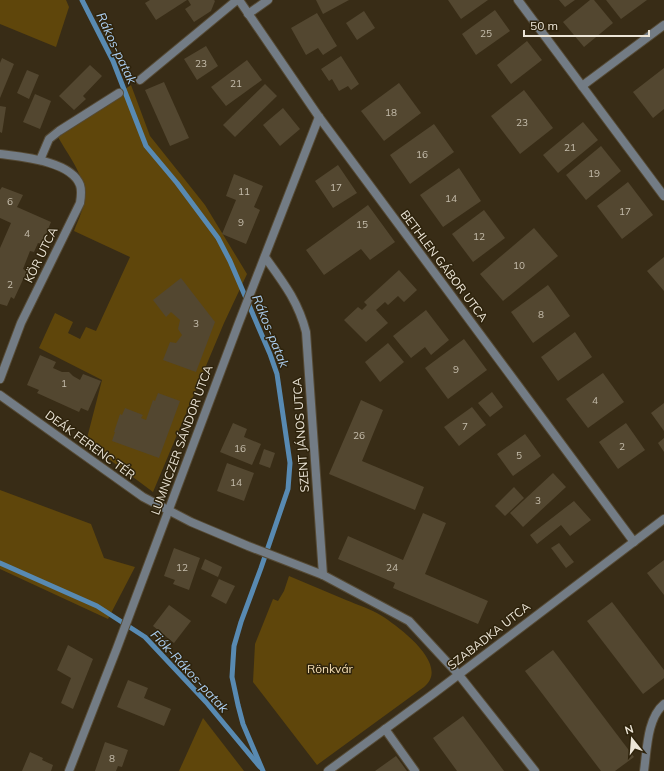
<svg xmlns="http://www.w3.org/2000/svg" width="664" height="771" viewBox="0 0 664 771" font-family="Mulish,sans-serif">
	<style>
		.green { fill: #5f460b }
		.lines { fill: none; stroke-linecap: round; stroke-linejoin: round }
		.stream { stroke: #588ab2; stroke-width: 5 }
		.building { fill: #534730 }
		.lane-casing { stroke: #554a35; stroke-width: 10 }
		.street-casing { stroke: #554a35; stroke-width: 10 }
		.lane { stroke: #737c85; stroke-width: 8 }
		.street { stroke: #737c85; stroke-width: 8 }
		.labels { text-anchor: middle; stroke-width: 3; stroke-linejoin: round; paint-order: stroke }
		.number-label { font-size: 10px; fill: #c6bead }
		.street-label { font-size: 12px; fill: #ece5d7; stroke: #2e230c }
		.park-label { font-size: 12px; fill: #f6dfb4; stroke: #2e230c }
		.water-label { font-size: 13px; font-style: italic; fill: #abcdef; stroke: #2e230c }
	</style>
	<rect width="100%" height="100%" fill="#382c16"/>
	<!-- green -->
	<g class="green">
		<path d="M0,0H66L69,7L56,47L0,24Z"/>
		<path d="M131,85L150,136L205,205L247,274L224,323L153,492L86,442L102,380L39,348L55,313L73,322L68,333L80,339L86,327L96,331L130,257L74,231C77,222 83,211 84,201C87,177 68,156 57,135Z"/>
		<path d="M0,490L91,524L104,558L135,567L108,619L0,569Z"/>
		<path d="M289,576C308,584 327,592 346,600C358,605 371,609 382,616C399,627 451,665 424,687L317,765L253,682L255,644L273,599L278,601L284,591Z"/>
		<path d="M203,718L244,771H179Z"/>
	</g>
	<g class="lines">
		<!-- stream -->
		<g class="stream">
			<path d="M82,0L113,61L146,146L177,183L218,238L230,261L270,354L277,374L290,463L288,489L261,568L241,622L234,646L233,661L232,677L238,705L243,724L263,771"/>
			<path d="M0,563L97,606L145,637L206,702L260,767"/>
		</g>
	</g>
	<!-- building -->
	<g class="building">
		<path d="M150,0H187L156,20L145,3Z"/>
		<path d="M188,0H214L215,1L211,11L194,22L185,9L191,5Z"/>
		<path d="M316,0H349L323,14Z"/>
		<path d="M448,0H488L461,19Z"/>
		<path d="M559,0H575L565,7Z"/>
		<path d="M590,0H594L613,23L584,47L563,22Z"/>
		<path d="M606,0H647L621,19Z"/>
		<path d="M495,10L510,31L476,55L462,34Z"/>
		<path d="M364,11L375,28L357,40L346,23Z"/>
		<path d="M317,13L337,46L323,55L318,48L306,55L291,28Z"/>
		<path d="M527,41L542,60L511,84L497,65Z"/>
		<path d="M206,46L218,66L197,80L184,59Z"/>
		<path d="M341,56L359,84L351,90L348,86L339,91L332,79L329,81L321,69Z"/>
		<path d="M2,58L14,64L0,98V63Z"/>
		<path d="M247,60L262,80L226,106L211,87Z"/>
		<path d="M90,65L102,76L83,96L86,99L74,110L59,96Z"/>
		<path d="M664,68V109L653,118L633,92Z"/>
		<path d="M27,70L39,75L29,99L17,93Z"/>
		<path d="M164,82L189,138L170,146L145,90Z"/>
		<path d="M399,83L421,113L384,141L361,111Z"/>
		<path d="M265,84L277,96L235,137L223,125Z"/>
		<path d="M524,90L553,128L520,154L491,116Z"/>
		<path d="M35,94L51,101L40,129L23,122Z"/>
		<path d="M0,106L6,107L2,133L0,132Z"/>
		<path d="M283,108L300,129L280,146L263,125Z"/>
		<path d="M583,122L598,140L558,173L543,155Z"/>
		<path d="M434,124L454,152L410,184L390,155Z"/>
		<path d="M601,146L621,171L586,200L566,175Z"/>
		<path d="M338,165L357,193L333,208L315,181Z"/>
		<path d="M459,168L481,201L443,227L420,195Z"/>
		<path d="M234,174L263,186L254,207L260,210L246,244L222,234L236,200L226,196Z"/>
		<path d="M628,182L653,215L622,239L597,206Z"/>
		<path d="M2,187L23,195L17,207L51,222L42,244L38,243L34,252L30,251L23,269L27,271L14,299L11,297L7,306L0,304V248L11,223L0,218V190Z"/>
		<path d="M368,205L395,242L370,260L361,249L324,275L306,250Z"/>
		<path d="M484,210L505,238L473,262L452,234Z"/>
		<path d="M534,228L558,256L503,301L480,274Z"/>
		<path d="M664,257V291L647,271Z"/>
		<path d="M399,270L417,290L404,302L398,296L388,305L385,302L376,310L388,323L366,342L344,320L358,307L362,310L367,305L364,302Z"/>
		<path d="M181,278L215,322L196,372L163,360L170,342L176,343L182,335L178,329L180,320L171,312L166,317L153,300Z"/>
		<path d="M548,285L570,316L533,343L511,312Z"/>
		<path d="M426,310L449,340L431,355L425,347L411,358L393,336Z"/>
		<path d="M575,332L592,357L558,381L541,357Z"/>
		<path d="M464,339L487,370L448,399L425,368Z"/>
		<path d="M388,343L404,362L380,382L365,362Z"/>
		<path d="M40,355L56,362L53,368L62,372H69L73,376L80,380L83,374L101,381L88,411L81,408L79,412L37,393L39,390L27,385Z"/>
		<path d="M603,373L624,402L588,428L566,399Z"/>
		<path d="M492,392L503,407L490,417L478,403Z"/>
		<path d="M158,393L180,401L159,458L112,441L115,432H114L120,414L122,415L125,408L143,415L141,418L146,420L153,400L155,401Z"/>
		<path d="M361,400L383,410L362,461L424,487L415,510L329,474Z"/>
		<path d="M664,403V431L651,413Z"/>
		<path d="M472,407L486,425L459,446L444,427Z"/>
		<path d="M233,423L247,429L244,437L261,444L252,465L220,452Z"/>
		<path d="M626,423L645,450L618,469L599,442Z"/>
		<path d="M525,434L541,456L513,476L497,454Z"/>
		<path d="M664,438V452L658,443Z"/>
		<path d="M264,449L275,453L270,468L259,464Z"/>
		<path d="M227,463L254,473L244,501L217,491Z"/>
		<path d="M553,473L566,487L523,527L510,513Z"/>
		<path d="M514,487L524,498L505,516L495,506Z"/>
		<path d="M574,501L591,520L570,536L561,525L537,544L530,535Z"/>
		<path d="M423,513L446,523L425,574L488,601L478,624L393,588L395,583L338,559L348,536L403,560Z"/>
		<path d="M559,543L574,562L566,568L551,548Z"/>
		<path d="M174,548L200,558L189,590L173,584L175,580L164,576Z"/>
		<path d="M205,559L222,567L218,577L201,569Z"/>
		<path d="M664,560V595L647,573Z"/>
		<path d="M219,579L235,586L226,604L211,596Z"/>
		<path d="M612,602L664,670V678L643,694L587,621Z"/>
		<path d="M169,605L191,621L174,643L153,626Z"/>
		<path d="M68,645L93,659L73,709L61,703L71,678L57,670Z"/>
		<path d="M553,650L634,757L615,771H601L525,671Z"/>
		<path d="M128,680L148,688L144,698L171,709L164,726L117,707Z"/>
		<path d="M463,716L481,740L504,771H457L433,738Z"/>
		<path d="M105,742L128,750L122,767L118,766L116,771H95Z"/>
		<path d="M30,752L43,758L42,760L53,765L51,771H22Z"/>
		<path d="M396,756L407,771H375Z"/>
	</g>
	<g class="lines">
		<defs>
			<g id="lane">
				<path d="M265,257C283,282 298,301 306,332L323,575"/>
				<path d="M385,729L415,771"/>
			</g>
			<g id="street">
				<path d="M239,0L319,117L634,542"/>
				<path d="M518,0L664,196"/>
				<path d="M248,14L268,0"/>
				<path d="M140,80L237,0"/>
				<path d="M582,86L664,25"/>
				<path d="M0,154C22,157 71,161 80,185C82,191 81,197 80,203L21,323L0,379"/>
				<path d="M40,160L49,139L59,131L119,93"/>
				<path d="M0,395L143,497L191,522L248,546L323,575L409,621L459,675L535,771"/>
				<path d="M69,771L117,648L238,325L319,117"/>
				<path d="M328,771L433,694L664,519"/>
				<path d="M644,771C647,750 647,718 664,704"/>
			</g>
		</defs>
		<!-- lane casing -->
		<use href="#lane" class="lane-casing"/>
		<!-- street casing -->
		<use href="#street" class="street-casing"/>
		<!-- lane -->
		<use href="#lane" class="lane"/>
		<!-- street -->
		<use href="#street" class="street"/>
	</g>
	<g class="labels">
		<!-- number labels -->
		<g class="number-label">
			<text x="486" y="37">25</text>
			<text x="201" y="67">23</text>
			<text x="236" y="87">21</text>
			<text x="391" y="116">18</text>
			<text x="522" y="126">23</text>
			<text x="570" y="151">21</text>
			<text x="422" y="158">16</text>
			<text x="594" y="177">19</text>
			<text x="336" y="191">17</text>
			<text x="244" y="195">11</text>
			<text x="451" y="202">14</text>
			<text x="10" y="205">6</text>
			<text x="625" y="215">17</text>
			<text x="241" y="226">9</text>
			<text x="362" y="228">15</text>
			<text x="27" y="237">4</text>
			<text x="479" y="240">12</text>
			<text x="519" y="269">10</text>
			<text x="10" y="288">2</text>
			<text x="541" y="318">8</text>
			<text x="196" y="327">3</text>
			<text x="456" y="373">9</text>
			<text x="64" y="387">1</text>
			<text x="595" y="404">4</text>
			<text x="465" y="430">7</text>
			<text x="359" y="439">26</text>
			<text x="622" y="450">2</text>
			<text x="240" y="452">16</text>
			<text x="519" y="459">5</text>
			<text x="236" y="486">14</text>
			<text x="538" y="504">3</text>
			<text x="182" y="571">12</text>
			<text x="392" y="571">24</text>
			<text x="112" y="762">8</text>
		</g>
		<!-- street labels -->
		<g class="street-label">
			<text transform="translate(41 255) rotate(-64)" y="4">KÖR UTCA</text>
			<text transform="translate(444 266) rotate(53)" y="4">BETHLEN GÁBOR UTCA</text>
			<text transform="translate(301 435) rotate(-94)" y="4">SZENT JÁNOS UTCA</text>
			<text transform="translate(182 440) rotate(-70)" y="4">LUMNICZER SÁNDOR UTCA</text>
			<text transform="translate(90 445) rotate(36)" y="4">DEÁK FERENC TÉR</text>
			<text transform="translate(489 636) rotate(-38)" y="4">SZABADKA UTCA</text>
		</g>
		<!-- park labels -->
		<g class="park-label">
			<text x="330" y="673">Rönkvár</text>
		</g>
		<!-- water labels -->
		<g class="water-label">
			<text transform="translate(117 48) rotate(65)" y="5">Rákos-patak</text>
			<text transform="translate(271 331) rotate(68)" y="5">Rákos-patak</text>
			<text transform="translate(190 671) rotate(47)" y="5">Fiók-Rákos-patak</text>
		</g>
	</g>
	<!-- north arrow -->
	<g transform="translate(632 739) rotate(343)" stroke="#2e230c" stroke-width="3" paint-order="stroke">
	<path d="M0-3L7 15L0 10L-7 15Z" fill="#ece5d7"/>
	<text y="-6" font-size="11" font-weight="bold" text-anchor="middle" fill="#ece5d7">N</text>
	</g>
	<!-- scale -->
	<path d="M524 30v6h125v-6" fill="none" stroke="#ece5d7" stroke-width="2"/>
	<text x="530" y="30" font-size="12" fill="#ece5d7" stroke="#2e230c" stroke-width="3" paint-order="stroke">50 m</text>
</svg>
